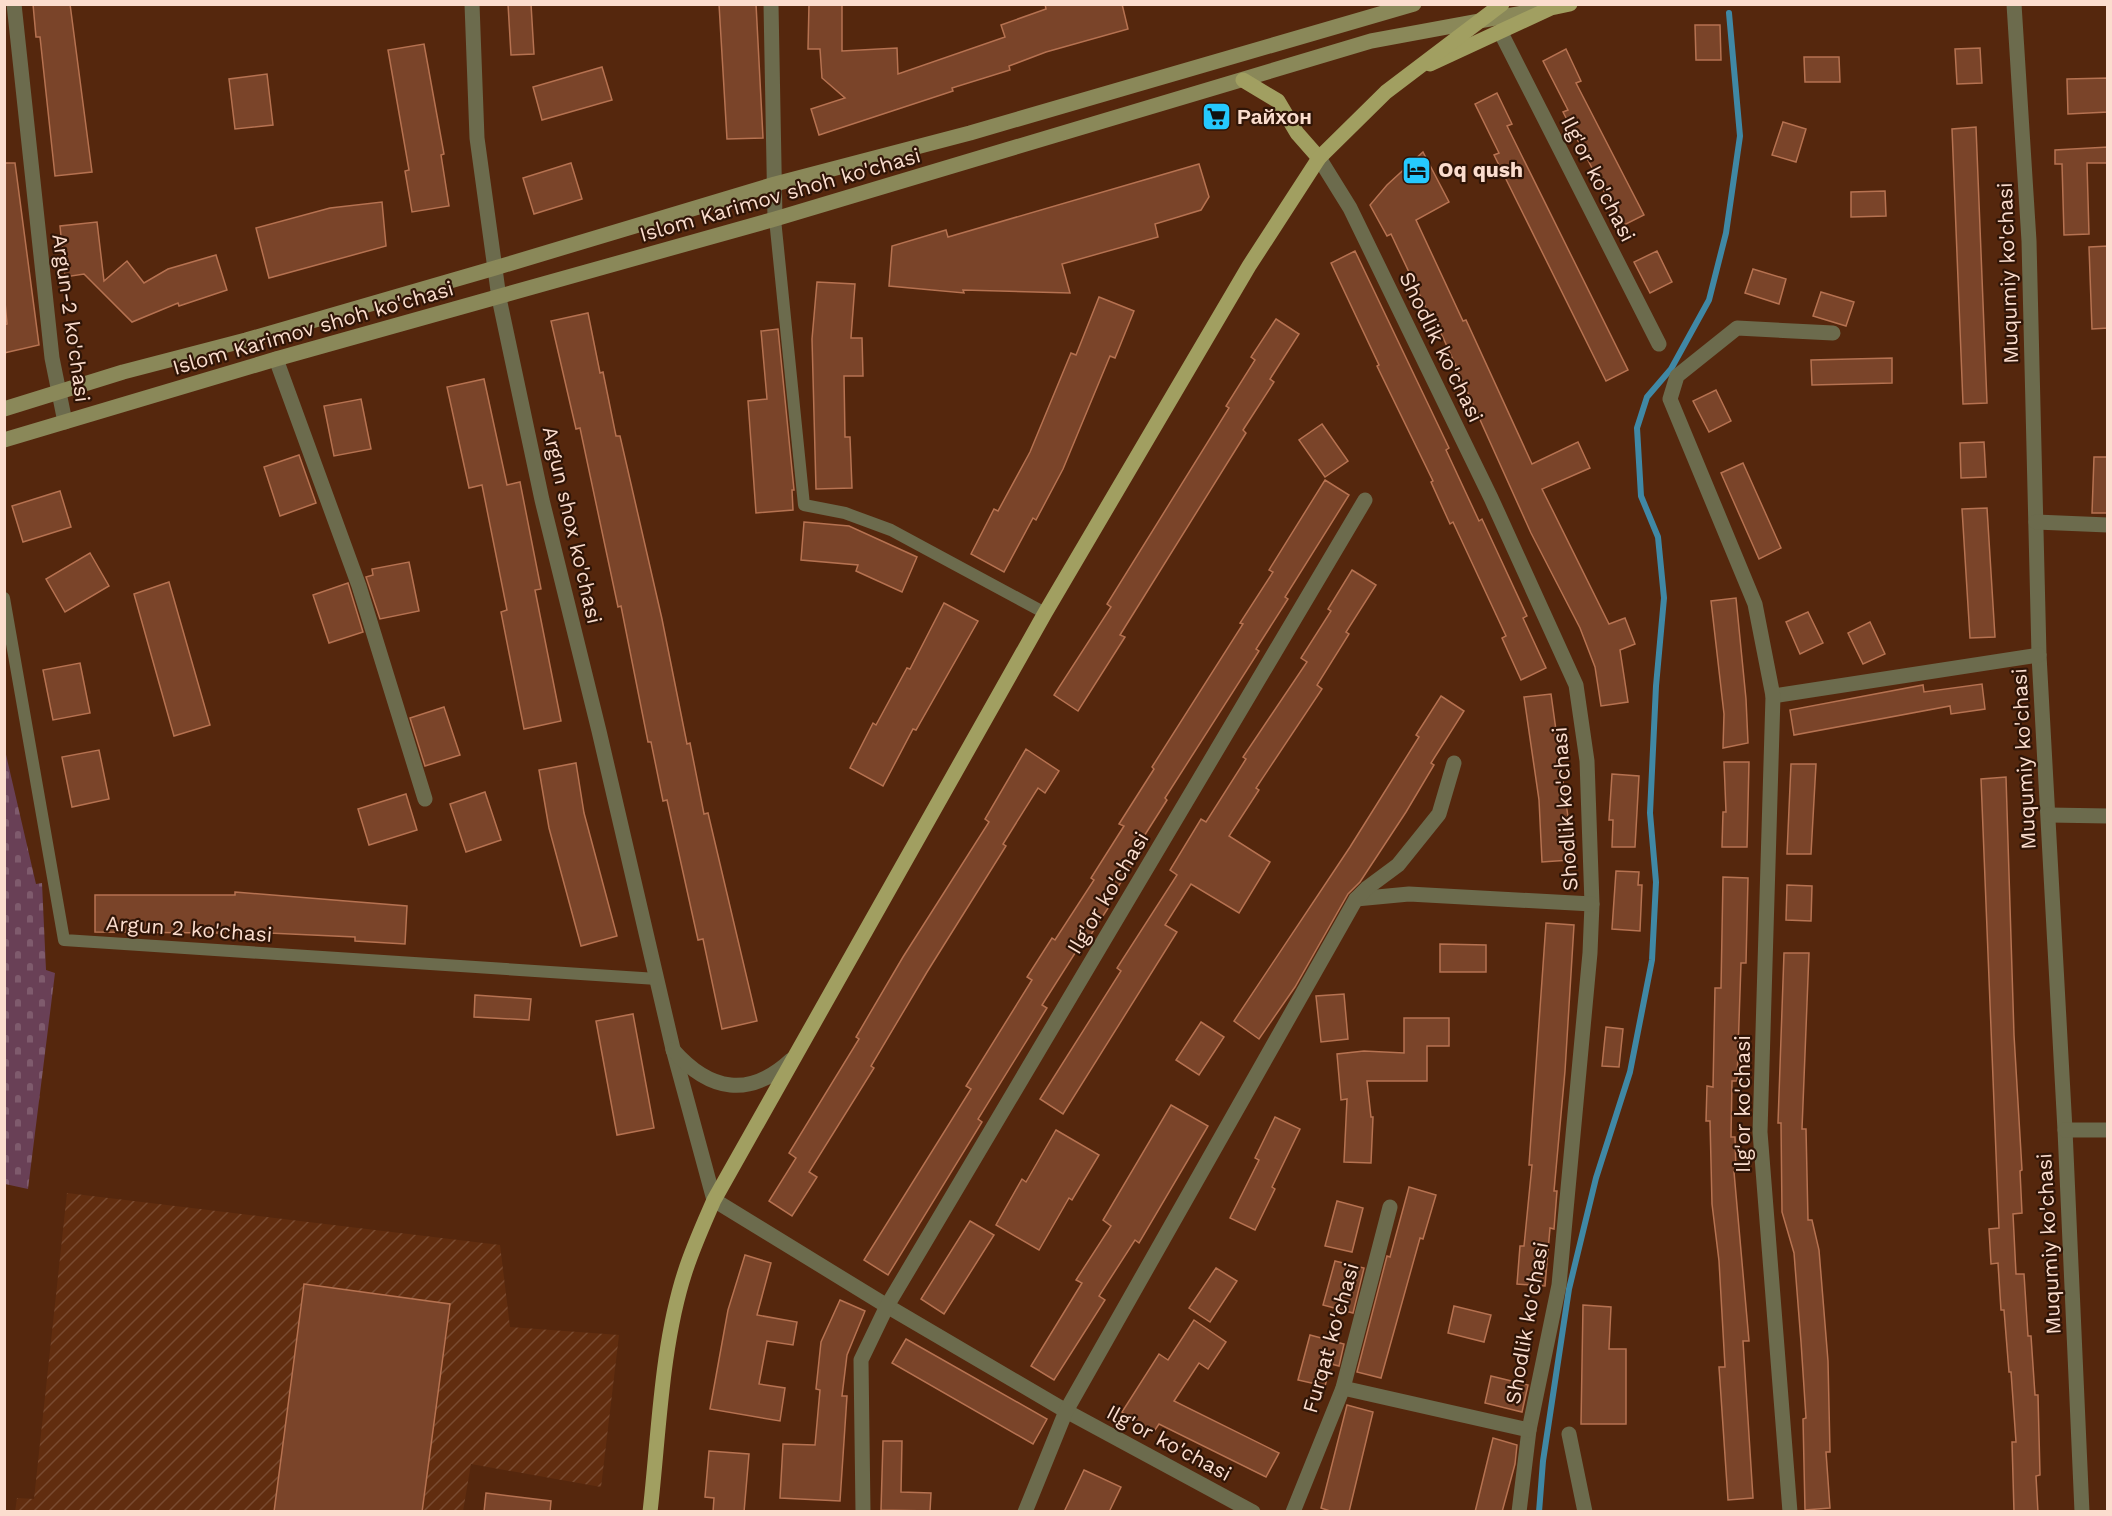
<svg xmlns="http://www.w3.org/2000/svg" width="2112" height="1516" viewBox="0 0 2112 1516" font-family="'Work Sans',sans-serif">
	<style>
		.industrial { fill: url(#industrial-furrows) }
		.cemetery { fill: url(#cemetery-stones) }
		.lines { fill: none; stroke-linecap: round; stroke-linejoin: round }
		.stream { stroke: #4088a5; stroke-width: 6 }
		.building { fill: #7a4429; stroke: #b67251; stroke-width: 1.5 }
		.service { stroke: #6c6b4d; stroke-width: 12 }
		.minor { stroke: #6c6b4d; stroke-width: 15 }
		.tertiary { stroke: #6c6b4d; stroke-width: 15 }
		.secondary { stroke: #8a8859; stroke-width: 15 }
		.primary { stroke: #a19f61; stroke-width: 15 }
		.labels { text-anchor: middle; stroke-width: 4.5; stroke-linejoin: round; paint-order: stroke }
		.poi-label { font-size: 21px; font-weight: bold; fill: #fbddce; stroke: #301507; text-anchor: start }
		.street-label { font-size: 21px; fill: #fbddce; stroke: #301507 }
	</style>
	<defs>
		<pattern id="industrial-furrows" width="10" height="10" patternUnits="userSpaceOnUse" patternTransform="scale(1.5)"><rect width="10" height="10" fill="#612d0f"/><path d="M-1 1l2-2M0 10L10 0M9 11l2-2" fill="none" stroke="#794b31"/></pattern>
		<pattern id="cemetery-stones" width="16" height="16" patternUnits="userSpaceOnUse" patternTransform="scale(1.5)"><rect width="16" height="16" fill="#694056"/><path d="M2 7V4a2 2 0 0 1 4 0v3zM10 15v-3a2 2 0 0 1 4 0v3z" fill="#7f5b6d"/></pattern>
	</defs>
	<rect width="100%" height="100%" fill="#55270d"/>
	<!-- industrial -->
	<path class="industrial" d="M67,1193L500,1245L510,1327L619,1335L601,1487L471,1464L463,1511L15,1512L17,1498L34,1499Z"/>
	<!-- cemetery -->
	<path class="cemetery" d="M4,746L36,884L42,883L46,970L55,973L28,1189L5,1184Z"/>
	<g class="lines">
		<!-- stream -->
		<path class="stream" d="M1539,1512L1543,1461L1569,1289L1596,1178L1630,1072L1652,960L1656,882L1650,813L1656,686L1664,598L1658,537L1641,496L1637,428L1647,397L1671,369L1709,300L1726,233L1740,136L1729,13"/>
	</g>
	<!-- building -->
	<g class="building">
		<path d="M33,4H70L92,172L55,176L40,37H36Z"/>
		<path d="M508,4H531L534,54L511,55Z"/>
		<path d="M719,4H756L763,138L727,139Z"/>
		<path d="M809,4H842V51L897,48L898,74L1005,37L1001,25L1046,9L1045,4H1122L1128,29L1046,52L1009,66L1010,70L952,88L953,91L819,135L811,109L845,98L822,78L820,49H808Z"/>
		<path d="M1695,25H1720L1721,60H1696Z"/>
		<path d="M424,44L444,154L441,155L449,206L412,212L405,171L409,170L388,50Z"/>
		<path d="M1980,48L1982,83L1957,84L1955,49Z"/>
		<path d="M1566,49L1581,81L1576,83L1644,215L1622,226L1563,112L1568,110L1543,61Z"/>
		<path d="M1804,57H1839L1840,82H1805Z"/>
		<path d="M602,67L612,100L542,120L533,87Z"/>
		<path d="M267,74L273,125L235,129L229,79Z"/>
		<path d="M2108,78V112L2068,114L2067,79Z"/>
		<path d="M1497,93L1512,124L1507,126L1628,370L1606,381L1494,155L1499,153L1475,104Z"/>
		<path d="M1783,122L1806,129L1796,162L1772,155Z"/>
		<path d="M1976,127L1987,403L1963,404L1952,129Z"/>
		<path d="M2108,147V163H2087L2089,234L2064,235L2062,164H2055V150Z"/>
		<path d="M1423,152L1449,202L1416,220L1463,321L1466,320L1532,464L1578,442L1590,468L1542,489L1609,624L1625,618L1635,644L1620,650L1628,702L1601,706L1595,667L1580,628L1531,533L1436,322L1433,323L1391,234L1387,236L1370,205L1387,185Z"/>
		<path d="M4,163H15L39,345L4,353V325L7,324L4,291Z"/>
		<path d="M571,163L582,199L534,214L523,178Z"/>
		<path d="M1199,164L1209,197L1201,210L1155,224L1158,237L1062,264L1070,293L963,290L964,293L889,286L892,246L946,230L948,237Z"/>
		<path d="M1885,191L1886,216L1851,217V192Z"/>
		<path d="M382,202L386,246L269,278L256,228L330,208Z"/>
		<path d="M97,222L104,281L127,261L144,283L168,269L216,255L227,290L179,306L178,303L132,322L84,274L65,277L60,226Z"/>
		<path d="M2108,246V328L2092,329L2089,247Z"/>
		<path d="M1355,251L1449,448L1446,450L1479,521L1482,519L1527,616L1523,618L1546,668L1521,680L1502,638L1506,636L1453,522L1450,524L1431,482L1433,481L1377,366L1379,365L1331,263Z"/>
		<path d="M1657,251L1672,282L1650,293L1634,262Z"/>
		<path d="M1753,269L1786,279L1779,304L1745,293Z"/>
		<path d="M817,282L855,284L851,338H862L863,376H844L845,437H850L852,488L816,489L812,339Z"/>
		<path d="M1821,292L1854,302L1846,326L1813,316Z"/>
		<path d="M1099,297L1134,311L1115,358L1110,356L1063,469L1036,520L1033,518L1004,572L971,554L994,509L998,511L1030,452L1071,353L1076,355Z"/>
		<path d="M588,313L600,373L603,372L616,436H620L662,619L687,744L690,743L704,814L708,813L757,1021L722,1029L703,939L698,940L667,800L663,801L651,742H648L621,606L618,607L580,428L576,429L551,321Z"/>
		<path d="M1276,319L1299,334L1270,379L1274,382L1243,430L1246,433L1120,635L1125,637L1078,711L1054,695L1111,607L1107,604L1229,408L1226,406L1255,360L1251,357Z"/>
		<path d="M778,329L794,490H792L793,510L756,513L748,401L767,399L761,331Z"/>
		<path d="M1892,358V383L1812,385L1811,360Z"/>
		<path d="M484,379L507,485L520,482L541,589L535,590L561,721L524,729L501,612L507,610L482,485L469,488L447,387Z"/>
		<path d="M1716,390L1731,421L1709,432L1693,401Z"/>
		<path d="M361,399L371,449L334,456L324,406Z"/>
		<path d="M1322,424L1348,461L1325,477L1299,440Z"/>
		<path d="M1984,442L1986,477L1961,478L1960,443Z"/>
		<path d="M299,455L316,503L280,516L264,467Z"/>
		<path d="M2094,457H2108V513H2092Z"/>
		<path d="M1743,463L1781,548L1759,559L1721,473Z"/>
		<path d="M1325,480L1349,495L1285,597L1288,599L1256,649L1259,651L1165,798L1167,800L1134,852L1139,854L1107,904L1110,905L1085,944L1082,942L1042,1005L1047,1008L978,1119L982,1122L888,1275L864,1260L971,1089L966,1086L1032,980L1027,977L1052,938L1055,940L1094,880L1091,878L1124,826L1119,824L1154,769L1152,767L1243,624L1240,623L1273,572L1269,570Z"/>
		<path d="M60,491L71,527L23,542L12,506Z"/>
		<path d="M1987,508L1995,637L1970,638L1962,509Z"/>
		<path d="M804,522L849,526L917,557L902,592L856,571L858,565L801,560Z"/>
		<path d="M90,553L109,586L65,612L46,579Z"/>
		<path d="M409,562L419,611L380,619L366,577L373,575L372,569Z"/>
		<path d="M1352,570L1376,585L1346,632L1349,634L1317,685L1322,689L1256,788L1259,790L1229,836L1270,862L1239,913L1191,884L1165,925L1177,932L1063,1114L1040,1099L1121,971L1117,968L1177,875L1170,870L1201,819L1206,822L1246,759L1243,757L1307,662L1301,658L1331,611L1328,609Z"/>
		<path d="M169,582L210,725L174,736L134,594Z"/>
		<path d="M348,583L363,632L329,643L313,595Z"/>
		<path d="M1736,598L1746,699L1748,743L1723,748L1724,714L1711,601Z"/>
		<path d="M944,603L978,621L916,730L913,729L883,786L850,768L873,723L876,725L907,668L910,669Z"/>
		<path d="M1808,612L1823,643L1800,654L1786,622Z"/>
		<path d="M1870,622L1885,654L1863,664L1848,633Z"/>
		<path d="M80,663L90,713L53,720L43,670Z"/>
		<path d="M1982,684L1985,709L1951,714L1950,706L1794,735L1790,710L1923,685L1924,692Z"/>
		<path d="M1551,694L1568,817L1570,860L1542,862L1539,800L1524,697Z"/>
		<path d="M1441,696L1464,711L1431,763L1434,765L1406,812L1360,882L1348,894L1295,987L1259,1039L1234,1021L1350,847L1419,737L1416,735Z"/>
		<path d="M444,707L460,755L425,766L410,718Z"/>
		<path d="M1026,749L1059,771L1045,793L1038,788L1003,844L1006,846L927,972L871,1066L874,1068L809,1172L817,1177L792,1216L769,1201L796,1158L789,1153L859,1039L856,1037L903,957L989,822L985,819Z"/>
		<path d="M99,750L109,799L72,807L62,757Z"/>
		<path d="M1724,762H1749L1747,847H1722L1723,812H1726Z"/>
		<path d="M576,763L584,813L617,936L581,946L549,828L539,770Z"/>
		<path d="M1791,764H1816L1811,854H1787Z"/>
		<path d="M1612,774L1639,776L1635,847H1612L1613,820H1609Z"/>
		<path d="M2006,777L2014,1035L2022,1170L2020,1171L2022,1213L2013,1214L2016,1274H2024L2028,1336H2031L2035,1395H2038L2040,1475L2036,1476L2038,1512H2014L2012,1442H2016L2011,1372H2009L2004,1310H2001L1998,1263L1991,1264L1989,1229L1999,1228L1981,779Z"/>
		<path d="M485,792L501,840L466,852L450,804Z"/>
		<path d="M406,794L417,830L369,845L358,809Z"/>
		<path d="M1616,871L1639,872L1638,885H1642L1640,931L1612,929Z"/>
		<path d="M1723,877L1748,878L1746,963H1741L1737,1081H1732L1731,1137H1735L1736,1172H1734L1749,1341H1743L1753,1498L1728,1500L1719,1367H1725L1719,1261L1712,1204L1710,1121H1706L1707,1086L1713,1087L1715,988H1721Z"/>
		<path d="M1787,885L1812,886L1811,921L1786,920Z"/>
		<path d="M235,892L407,906L405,944L355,941V937L269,933V935L219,931V933L95,932V895H235Z"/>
		<path d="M1546,923L1574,925L1565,1071L1554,1191H1557L1554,1229L1550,1228L1545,1286L1517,1284L1520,1246H1524L1532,1165H1529Z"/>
		<path d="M1440,944L1486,945V972H1440Z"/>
		<path d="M1784,953H1809L1802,1129H1806L1808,1220H1812L1819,1250L1828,1361L1830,1452H1826L1830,1508L1805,1510L1803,1419L1806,1418L1801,1342L1794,1253L1782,1212L1781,1123H1778Z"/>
		<path d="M1344,994L1348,1039L1321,1042L1316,996Z"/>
		<path d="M475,995L531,999L529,1020L474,1017Z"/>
		<path d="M633,1014L654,1128L617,1135L596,1021Z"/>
		<path d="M1404,1018H1449V1046H1427V1081H1367L1371,1117H1373L1371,1163L1344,1162L1347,1099L1341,1100L1337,1054L1364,1051L1404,1053Z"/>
		<path d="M1201,1022L1224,1037L1199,1075L1176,1060Z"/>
		<path d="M1606,1027L1623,1029L1619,1067L1602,1066Z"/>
		<path d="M1171,1105L1208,1126L1139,1243L1135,1240L1099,1296L1105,1300L1054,1380L1031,1366L1082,1283L1076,1280L1111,1226L1103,1220Z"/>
		<path d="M1275,1117L1300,1129L1272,1187L1275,1189L1255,1230L1230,1218L1259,1160L1255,1158Z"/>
		<path d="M1056,1130L1099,1155L1072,1200L1069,1198L1039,1250L996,1225L1022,1179L1026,1182Z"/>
		<path d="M1409,1187L1436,1195L1423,1239L1420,1238L1381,1378L1357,1372L1387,1256L1390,1257Z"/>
		<path d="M1337,1201L1363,1208L1352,1252L1325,1246Z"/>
		<path d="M970,1221L994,1235L944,1314L921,1299Z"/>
		<path d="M745,1255L771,1263L757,1315L797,1322L793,1345L767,1341L759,1384L785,1388L780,1421L710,1409L728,1310Z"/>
		<path d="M1335,1261L1364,1268L1353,1313L1323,1305Z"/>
		<path d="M1216,1268L1237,1281L1210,1322L1189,1308Z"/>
		<path d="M304,1284L450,1304L422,1512H274Z"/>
		<path d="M840,1300L865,1311L847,1355L842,1396H847L840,1501L780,1498L783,1444L815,1445L820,1390L816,1389L821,1342Z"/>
		<path d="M1583,1305L1611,1307L1609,1349H1626V1424H1581Z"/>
		<path d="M1454,1306L1491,1315L1484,1342L1448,1333Z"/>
		<path d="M1194,1320L1226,1342L1208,1369L1199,1363L1174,1401L1279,1453L1266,1477L1159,1424L1153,1433L1122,1412L1159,1354L1168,1360Z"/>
		<path d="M1310,1335L1344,1344L1339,1366L1331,1364L1325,1386L1298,1380Z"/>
		<path d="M906,1339L1047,1419L1033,1444L892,1363Z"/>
		<path d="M1491,1376L1528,1385L1522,1412L1485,1403Z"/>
		<path d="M1347,1405L1373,1412L1349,1512H1333L1321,1508Z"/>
		<path d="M1493,1438L1517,1445L1515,1464L1502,1512H1475Z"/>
		<path d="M883,1441H902L901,1492L931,1493L930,1511L881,1510Z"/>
		<path d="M709,1451L749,1454L744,1512H713L714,1498L705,1497Z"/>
		<path d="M1084,1470L1121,1487L1109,1512H1064Z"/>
		<path d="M486,1493L551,1501L550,1512H484Z"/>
	</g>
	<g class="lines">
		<!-- service -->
		<g class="service">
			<path d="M775,219L804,505L845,513L891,530L1045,613"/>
			<path d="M4,598L64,940L657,979"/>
		</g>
		<!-- minor -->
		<g class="minor">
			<path d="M14,4L52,358L65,422"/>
			<path d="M771,4L775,219"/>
			<path d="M2014,4L2029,241L2039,655L2065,1130L2082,1512"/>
			<path d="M1501,33L1659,344"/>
			<path d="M1319,158L1350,208L1491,498L1576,685L1587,761L1592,904L1590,953L1559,1285L1529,1430L1519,1512"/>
			<path d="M276,359L359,586L425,799"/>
			<path d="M2036,522L2108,525"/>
			<path d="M1773,696L2039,655"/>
			<path d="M2049,815L2108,816"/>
			<path d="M1356,899L1409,894L1592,904"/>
			<path d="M2065,1130H2108"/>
			<path d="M714,1200L887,1306L1066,1411L1253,1512"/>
			<path d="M1343,1388L1529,1430"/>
			<path d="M1569,1434L1585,1512"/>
			<path d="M863,1512L861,1360L887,1306L1365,500"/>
			<path d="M1025,1512L1066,1411L1356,899L1367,888L1398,865L1439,814L1454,763"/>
			<path d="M1293,1512L1343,1388L1390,1207"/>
			<path d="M1790,1512L1760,1132L1773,696L1755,604L1670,399L1677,376L1737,328L1833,333"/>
		</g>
		<!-- tertiary -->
		<g class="tertiary">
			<path d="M472,4L477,138L499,298L542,500L599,731L673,1049L714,1200"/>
			<path d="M673,1050C710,1092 750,1098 791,1060"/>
		</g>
		<!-- secondary -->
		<g class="secondary">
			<path d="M4,409L123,372L246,340L495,268L775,184L970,133L1414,4"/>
			<path d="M4,440L276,359L775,219L1371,41L1545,9"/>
		</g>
		<!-- primary -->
		<g class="primary">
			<path d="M1430,64L1551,8L1570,4"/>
			<path d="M1243,80L1278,101L1297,133L1319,158"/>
			<path d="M650,1512C659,1434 661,1346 685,1272C693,1247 704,1223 714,1200L1045,613L1249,266L1319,158L1386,92L1502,4"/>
		</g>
	</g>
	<!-- icons -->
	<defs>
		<symbol id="supermarket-square" viewBox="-11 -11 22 22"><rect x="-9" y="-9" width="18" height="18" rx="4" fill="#25c9fe" stroke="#301507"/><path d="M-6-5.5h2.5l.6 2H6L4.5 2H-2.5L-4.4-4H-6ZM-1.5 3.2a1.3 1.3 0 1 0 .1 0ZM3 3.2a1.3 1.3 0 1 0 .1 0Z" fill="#111"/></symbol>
		<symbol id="hotel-square" viewBox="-11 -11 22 22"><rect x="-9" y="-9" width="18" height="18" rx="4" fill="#25c9fe" stroke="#301507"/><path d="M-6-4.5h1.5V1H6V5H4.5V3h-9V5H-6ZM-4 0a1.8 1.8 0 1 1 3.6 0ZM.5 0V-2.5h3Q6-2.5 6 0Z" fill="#111"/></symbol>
	</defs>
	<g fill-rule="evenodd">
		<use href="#supermarket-square" x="1200" y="100" width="33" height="33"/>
		<use href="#hotel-square" x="1400" y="154" width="33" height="33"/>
	</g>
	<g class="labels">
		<!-- poi labels -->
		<g class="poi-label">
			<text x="1237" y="124">Райхон</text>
			<text x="1438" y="177">Oq qush</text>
		</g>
		<!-- street labels -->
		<g class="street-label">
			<text transform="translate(1598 179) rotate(63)" y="7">Ilg'or ko'chasi</text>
			<text transform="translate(780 195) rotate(-16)" y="7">Islom Karimov shoh ko'chasi</text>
			<text transform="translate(2008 273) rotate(-92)" y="7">Muqumiy ko'chasi</text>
			<text transform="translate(71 318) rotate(82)" y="7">Argun-2 ko'chasi</text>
			<text transform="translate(313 328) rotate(-16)" y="7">Islom Karimov shoh ko'chasi</text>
			<text transform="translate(1441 347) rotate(64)" y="7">Shodlik ko'chasi</text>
			<text transform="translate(572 525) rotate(77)" y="7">Argun shox ko'chasi</text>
			<text transform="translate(2024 759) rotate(-93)" y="7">Muqumiy ko'chasi</text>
			<text transform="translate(1565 809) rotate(-94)" y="7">Shodlik ko'chasi</text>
			<text transform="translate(1108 893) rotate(-59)" y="7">Ilg'or ko'chasi</text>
			<text transform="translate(189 929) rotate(4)" y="7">Argun 2 ko'chasi</text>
			<text transform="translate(1743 1104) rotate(-90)" y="7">Ilg'or ko'chasi</text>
			<text transform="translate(2049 1244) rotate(-93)" y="7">Muqumiy ko'chasi</text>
			<text transform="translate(1527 1323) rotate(-80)" y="7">Shodlik ko'chasi</text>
			<text transform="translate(1331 1338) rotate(-74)" y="7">Furqat ko'chasi</text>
			<text transform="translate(1169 1443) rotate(28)" y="7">Ilg'or ko'chasi</text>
		</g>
	</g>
	<!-- border -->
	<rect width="2112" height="1516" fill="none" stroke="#fbddce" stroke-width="12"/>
</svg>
